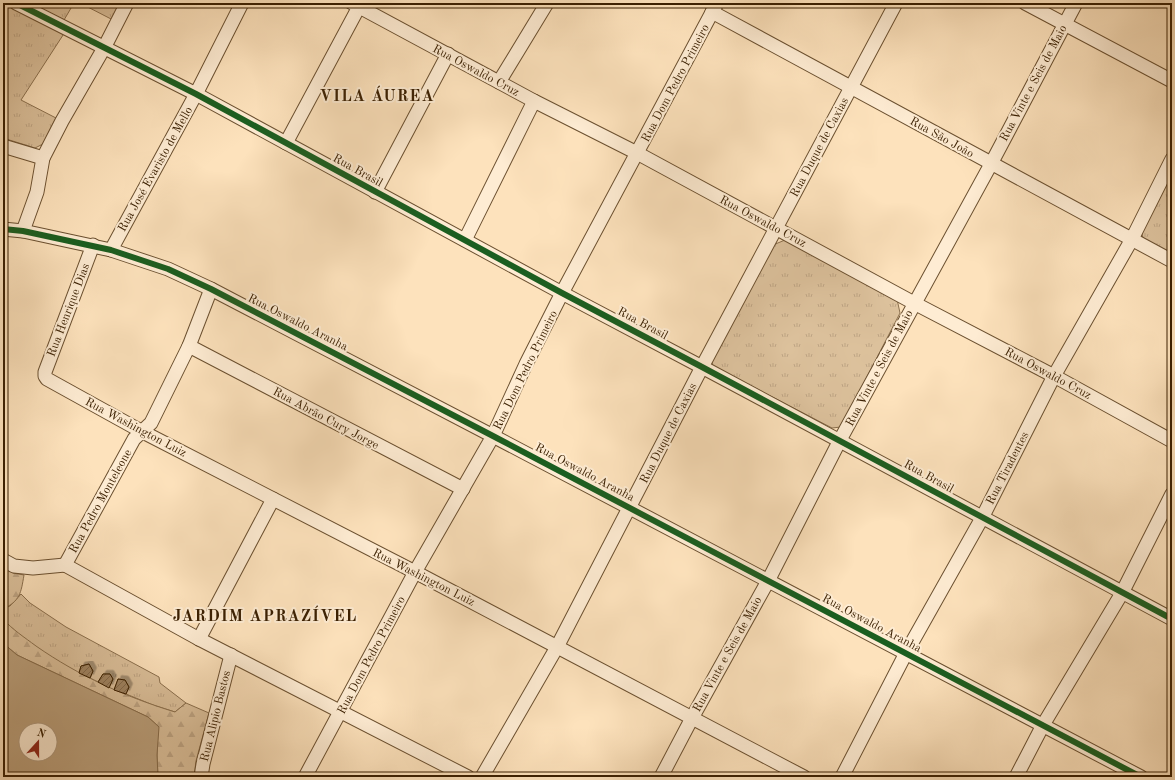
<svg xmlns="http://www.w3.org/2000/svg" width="1175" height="780" viewBox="0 0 1175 780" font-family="'Old Standard TT',serif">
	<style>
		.grass { fill: url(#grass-tufts); stroke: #8b704e }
		.forest { fill: url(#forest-firs); stroke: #8b704e }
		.water { fill: #bba07c; stroke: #876c4b; fill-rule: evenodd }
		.building { fill: url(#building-hatch); stroke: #3a1f01; filter: url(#shadow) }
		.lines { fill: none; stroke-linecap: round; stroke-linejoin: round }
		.minor-casing { stroke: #6b5030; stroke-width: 15 }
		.minor { stroke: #feecd3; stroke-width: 13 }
		.cycleway-casing { stroke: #feecd3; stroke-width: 8 }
		.cycleway { stroke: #1b5e20; stroke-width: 6 }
		.labels { text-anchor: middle; stroke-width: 4; stroke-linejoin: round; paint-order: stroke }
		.street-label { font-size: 12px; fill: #3a1f01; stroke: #feecd3 }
		.district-label { font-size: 16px; font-weight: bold; letter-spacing: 1px; fill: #3a1f01; stroke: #feecd3 }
	</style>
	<defs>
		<pattern id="grass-tufts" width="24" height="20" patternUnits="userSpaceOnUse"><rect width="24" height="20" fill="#dcc19c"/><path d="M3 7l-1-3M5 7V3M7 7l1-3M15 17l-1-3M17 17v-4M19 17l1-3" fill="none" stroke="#bea585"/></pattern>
		<pattern id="forest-firs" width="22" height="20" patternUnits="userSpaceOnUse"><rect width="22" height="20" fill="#dcc19c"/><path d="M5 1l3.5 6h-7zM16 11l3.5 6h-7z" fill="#bea585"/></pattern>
		<pattern id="building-hatch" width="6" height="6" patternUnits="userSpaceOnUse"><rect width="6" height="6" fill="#9f8462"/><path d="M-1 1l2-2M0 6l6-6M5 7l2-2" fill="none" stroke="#836b4e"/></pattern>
		<filter id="shadow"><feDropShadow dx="3.5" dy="-3.5" stdDeviation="0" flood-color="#0004"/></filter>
	</defs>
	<rect width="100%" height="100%" fill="#fde2bc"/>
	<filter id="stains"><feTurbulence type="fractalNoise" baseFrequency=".005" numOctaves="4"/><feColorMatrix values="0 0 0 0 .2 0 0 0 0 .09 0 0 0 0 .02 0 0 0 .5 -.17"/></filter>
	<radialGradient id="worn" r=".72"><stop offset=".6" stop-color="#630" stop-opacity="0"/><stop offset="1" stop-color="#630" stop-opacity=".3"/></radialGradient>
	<!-- grass -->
	<g class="grass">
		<path d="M3,3L65,32L21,100L56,118L43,144L35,148L3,138Z"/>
		<path d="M31,3H74L64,20Z"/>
		<path d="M80,3H122L113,20Z"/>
		<path d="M1172,171V254L1143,238L1141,231Z"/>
		<path d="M785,240L897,299L900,313L841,427L832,428L713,366L711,359L773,245Z"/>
		<path d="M21,594L30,603L66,627L159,677L160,683L186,703L175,712L153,705L126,694L129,687L125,680L118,679L114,690L109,688L113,679L110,674H103L98,682L90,678L93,671L89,664L81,666L79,673C54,660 22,640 3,619V609L10,606Z"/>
	</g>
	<!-- forest -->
	<g class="forest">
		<path d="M3,567L13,573L24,575C21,593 20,601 3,609Z"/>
		<path d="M3,619C13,630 24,637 36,646C79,676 126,697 175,712L186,703L209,713L196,761L194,777H158L157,755L158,726L148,717L17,655L3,643Z"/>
	</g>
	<!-- water -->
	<path class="water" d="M3,643L17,655L148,717L159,727L157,755L158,777H3ZM26,730H50V754H26Z"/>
	<!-- building -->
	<g class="building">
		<path d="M89,664L93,671L90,678L79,673L81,666Z"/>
		<path d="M103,674H110L113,679L109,688L98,682Z"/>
		<path d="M118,679L125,680L129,687L126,694L114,690Z"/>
	</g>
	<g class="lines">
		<defs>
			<g id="minor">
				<path d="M16,3L196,94L562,293L702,367L1172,619"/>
				<path d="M352,3L534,101L637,153L914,303L1054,376L1172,441"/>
				<path d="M1025,3L1172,81"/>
				<path d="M712,12L1172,261"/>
				<path d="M499,82L547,3"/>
				<path d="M286,143L361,3"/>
				<path d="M3,146L43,158"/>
				<path d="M375,192L448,54"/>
				<path d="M3,229L23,231L111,250L168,269L211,289L493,436L1141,777"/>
				<path d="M23,231L37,192L43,158L62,121L104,48L127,3"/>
				<path d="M465,240L534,101"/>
				<path d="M93,245L45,372V376L47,379L141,431L415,572L804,777"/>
				<path d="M111,250L196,94L242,3"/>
				<path d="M189,346L463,489"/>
				<path d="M3,560L14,566L33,568L65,565"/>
				<path d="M65,565L199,639L468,777"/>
				<path d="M65,565L134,439L151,423L189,346L211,289"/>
				<path d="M199,639L273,499"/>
				<path d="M201,777L203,764L231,655"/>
				<path d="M305,777L415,572L493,436L526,364L562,293L717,3"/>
				<path d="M482,777L557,647L702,367L896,3"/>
				<path d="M661,777L692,718L768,581L840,440L991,164L1076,3"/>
				<path d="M842,777L906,653L982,518L1054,376L1132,239L1172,159"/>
				<path d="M1016,777L1043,725L1122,593L1172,494"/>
			</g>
		</defs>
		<!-- minor casing -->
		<use href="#minor" class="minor-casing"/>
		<!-- minor -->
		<use href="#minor" class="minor"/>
		<defs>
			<g id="cycleway">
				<path d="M16,3L196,94L562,293L702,367L1172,619"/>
				<path d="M3,229L23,231L111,250L168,269L211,289L493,436L1141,777"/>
			</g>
		</defs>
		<!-- cycleway casing -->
		<use href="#cycleway" class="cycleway-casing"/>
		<!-- cycleway -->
		<use href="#cycleway" class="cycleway"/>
	</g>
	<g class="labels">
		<!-- street labels -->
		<g class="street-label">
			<text transform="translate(476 70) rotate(28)" y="4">Rua Oswaldo Cruz</text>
			<text transform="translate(675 83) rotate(-62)" y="4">Rua Dom Pedro Primeiro</text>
			<text transform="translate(1033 83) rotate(-62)" y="4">Rua Vinte e Seis de Maio</text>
			<text transform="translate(942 137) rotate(29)" y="4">Rua São João</text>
			<text transform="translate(819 147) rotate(-62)" y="4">Rua Duque de Caxias</text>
			<text transform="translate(155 169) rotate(-61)" y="4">Rua José Evaristo de Mello</text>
			<text transform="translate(358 170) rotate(29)" y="4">Rua Brasil</text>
			<text transform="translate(763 221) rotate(28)" y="4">Rua Oswaldo Cruz</text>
			<text transform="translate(68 310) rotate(-69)" y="4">Rua Henrique Dias</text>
			<text transform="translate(298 322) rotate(27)" y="4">Rua Oswaldo Aranha</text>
			<text transform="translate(643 323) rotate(28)" y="4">Rua Brasil</text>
			<text transform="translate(879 368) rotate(-62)" y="4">Rua Vinte e Seis de Maio</text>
			<text transform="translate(525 370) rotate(-64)" y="4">Rua Dom Pedro Primeiro</text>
			<text transform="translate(1048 373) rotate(28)" y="4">Rua Oswaldo Cruz</text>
			<text transform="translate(326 418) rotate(28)" y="4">Rua Abrão Cury Jorge</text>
			<text transform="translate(136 427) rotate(28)" y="4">Rua Washington Luiz</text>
			<text transform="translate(668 433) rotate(-63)" y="4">Rua Duque de Caxias</text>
			<text transform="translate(1007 468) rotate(-63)" y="4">Rua Tiradentes</text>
			<text transform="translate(585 472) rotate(28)" y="4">Rua Oswaldo Aranha</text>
			<text transform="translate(929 476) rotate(29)" y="4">Rua Brasil</text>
			<text transform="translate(100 501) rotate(-61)" y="4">Rua Pedro Monteleone</text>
			<text transform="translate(424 577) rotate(27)" y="4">Rua Washington Luiz</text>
			<text transform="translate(872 623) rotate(28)" y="4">Rua Oswaldo Aranha</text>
			<text transform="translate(727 654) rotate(-61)" y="4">Rua Vinte e Seis de Maio</text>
			<text transform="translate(371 655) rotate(-62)" y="4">Rua Dom Pedro Primeiro</text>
			<text transform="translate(215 716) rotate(-76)" y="4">Rua Alipio Bastos</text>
		</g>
		<!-- district labels -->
		<g class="district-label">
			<text x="377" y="101">VILA ÁUREA</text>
			<text x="265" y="621">JARDIM APRAZÍVEL</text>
		</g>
	</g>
	<!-- margin -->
	<rect width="1175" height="780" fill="none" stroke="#fde2bc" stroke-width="16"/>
	<rect x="4" y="4" width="1167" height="772" fill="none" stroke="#3a1f01" stroke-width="2"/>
	<rect x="8" y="8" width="1159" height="764" fill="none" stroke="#3a1f01"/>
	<!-- north arrow -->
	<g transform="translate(38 742) rotate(21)"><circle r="19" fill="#feecd3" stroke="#b09a7f"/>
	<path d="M0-3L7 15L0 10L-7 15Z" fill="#8f2418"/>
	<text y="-6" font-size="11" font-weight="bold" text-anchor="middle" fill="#3a1f01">N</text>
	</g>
	<rect width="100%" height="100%" filter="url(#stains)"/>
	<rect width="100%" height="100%" fill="url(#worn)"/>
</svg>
